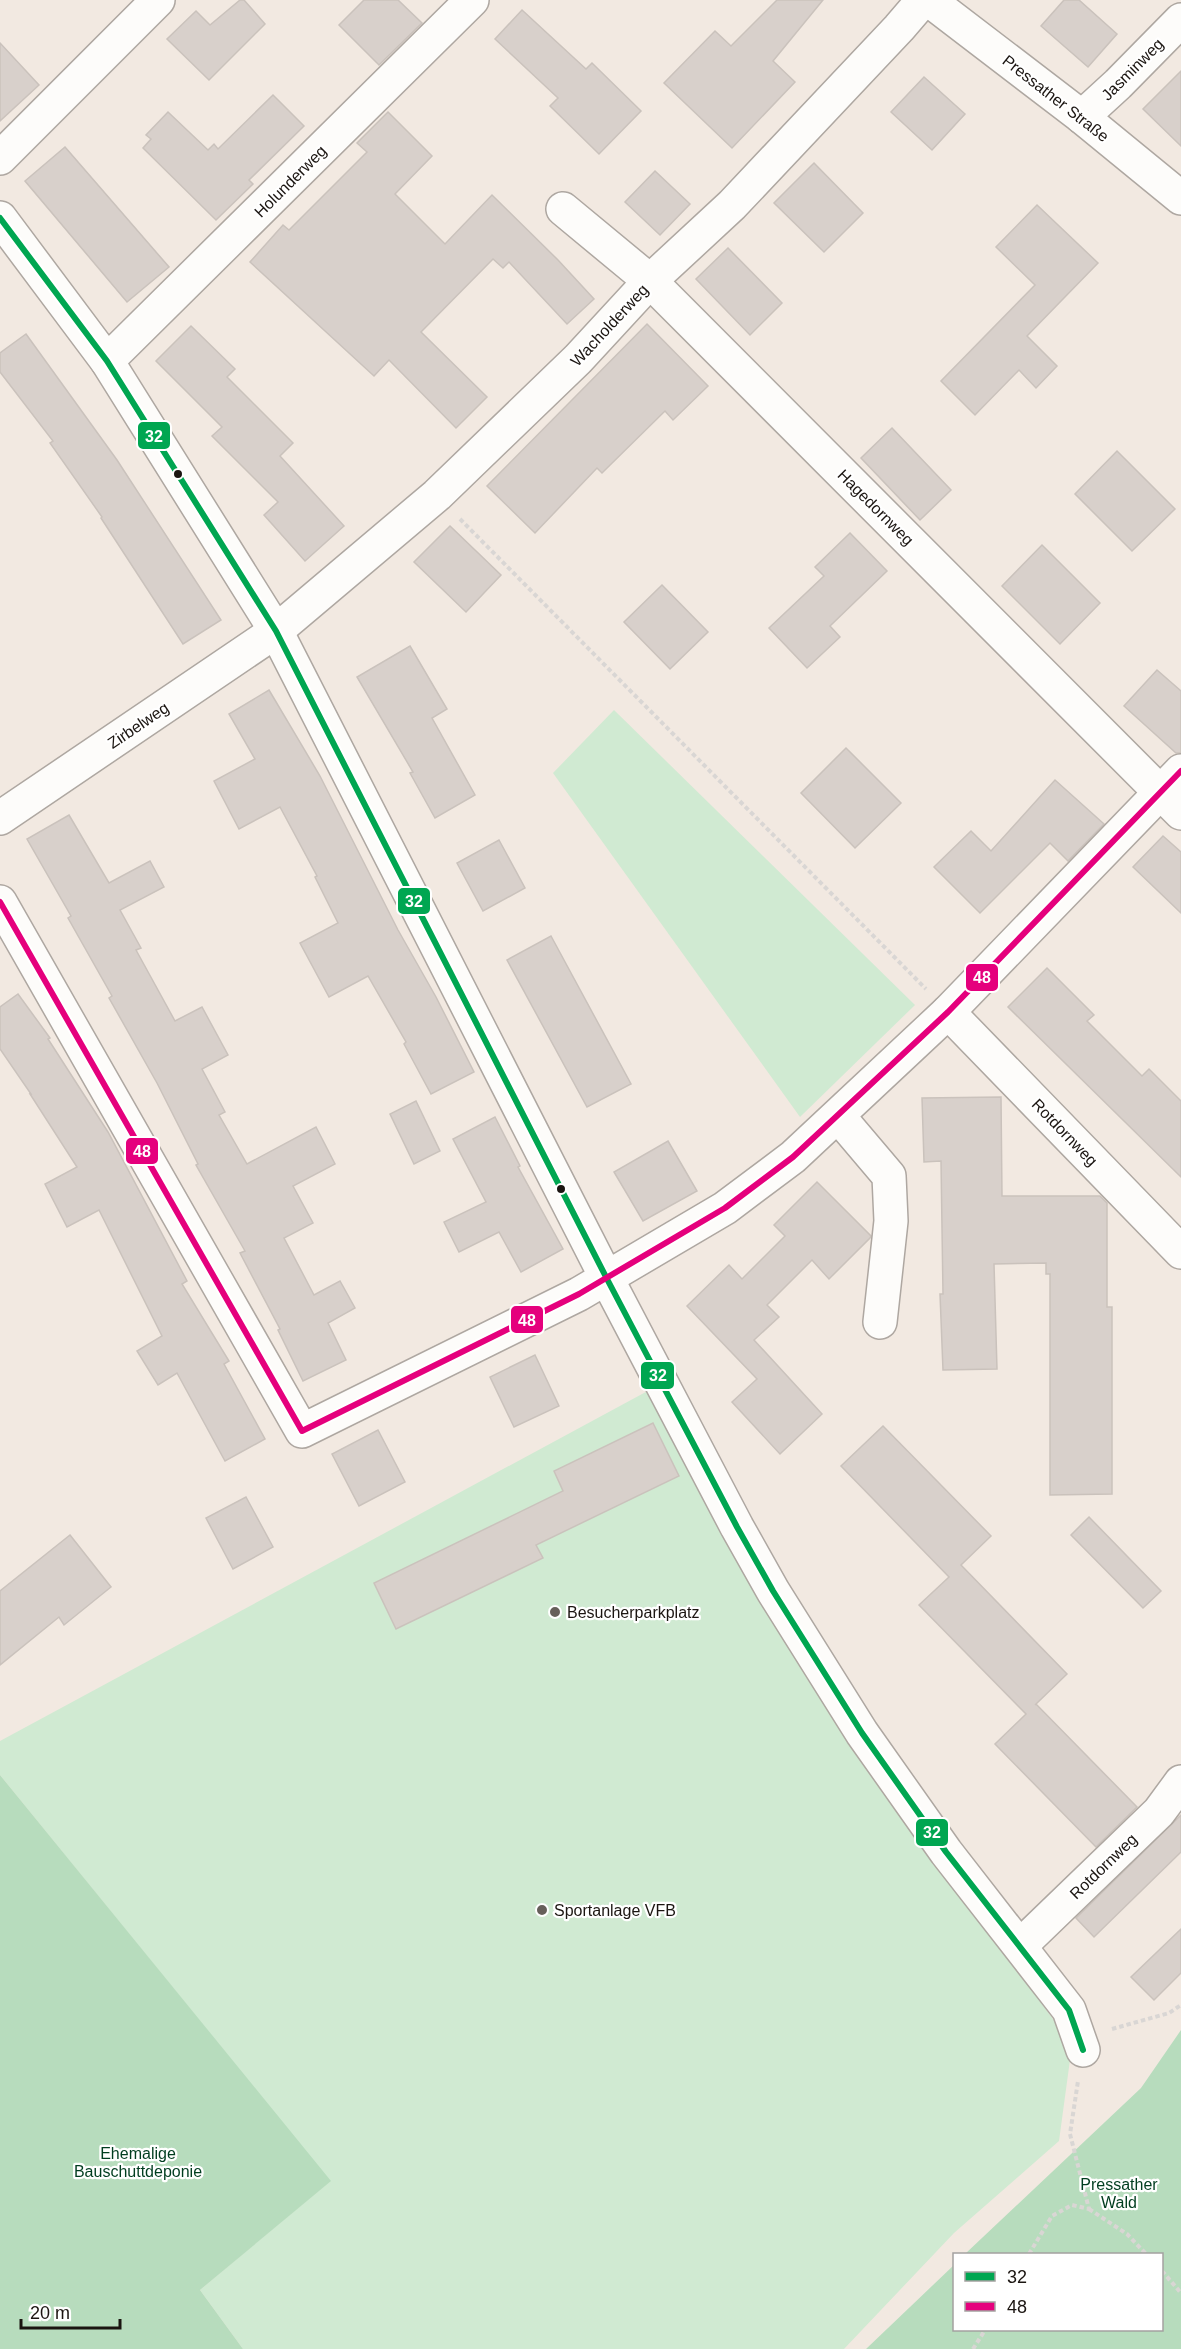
<svg xmlns="http://www.w3.org/2000/svg" width="1181" height="2349" viewBox="0 0 1181 2349" font-family="Arial,sans-serif">
	<style>
		.green { fill: #d0ead2 }
		.forest { fill: #b7dcbd }
		.building { fill: #d8d0cb; stroke: #cac2bc; stroke-width: 1.5 }
		.lines { fill: none; stroke-linecap: round; stroke-linejoin: round }
		.minor-casing { stroke: #aea7a1; stroke-width: 36 }
		.path { stroke: #d9d6d4; stroke-width: 4; stroke-dasharray: 4.5 3; stroke-linecap: butt }
		.minor { stroke: #fdfcfa; stroke-width: 33 }
		.bus-1-casing { stroke: #fff; stroke-width: 10 }
		.bus-2-casing { stroke: #fff; stroke-width: 10 }
		.bus-1 { stroke: #00a651; stroke-width: 6 }
		.bus-2 { stroke: #e5007d; stroke-width: 6 }
		.bus-dot { fill: #1b1511; stroke: #fff; stroke-width: 2 }
		.poi-dot { fill: #665f5a; stroke: #fff; stroke-width: 2 }
		.labels { text-anchor: middle; stroke-width: 4.5; stroke-linejoin: round; paint-order: stroke }
		.street-label { font-size: 16px; fill: #1b1511; stroke: #fff }
		.poi-label { font-size: 16px; fill: #1b1511; stroke: #fff; text-anchor: start }
		.park-label { font-size: 16px; fill: #003d1f; stroke: #fff }
		.line-badge { stroke: #fff; stroke-width: 2 }
		.badge-label { font-size: 16px; text-anchor: middle; font-weight: bold; fill: #fff }
	</style>
	<rect width="100%" height="100%" fill="#f2e9e1"/>
	<!-- green -->
	<g class="green">
		<path d="M614,710L915,1005L800,1117L553,773Z"/>
		<path d="M655,1387L831,1716L1072,2045L1059,2141L954,2233L844,2349H243L200,2290L330,2181L0,1775V1741Z"/>
	</g>
	<!-- forest -->
	<g class="forest">
		<path d="M0,1775L331,2181L200,2290L243,2349H0Z"/>
		<path d="M1181,2030V2349H866L954,2265V2330H1162V2254H965L1141,2088Z"/>
	</g>
	<!-- building -->
	<g class="building">
		<path d="M240,0H244L265,24L209,80L167,39L196,11L210,25Z"/>
		<path d="M364,0H398L422,23L379,65L339,25Z"/>
		<path d="M777,0H823L773,61L795,82L732,148L664,83L715,31L731,46Z"/>
		<path d="M1064,0H1079L1117,34L1088,67L1041,26Z"/>
		<path d="M522,10L586,69L592,63L641,111L599,154L550,106L558,98L495,39Z"/>
		<path d="M0,43L39,85L0,121Z"/>
		<path d="M1181,71V146L1143,109Z"/>
		<path d="M924,77L965,114L932,150L891,112Z"/>
		<path d="M273,95L304,126L249,180L253,184L216,220L143,148L151,139L146,135L168,112L208,150L214,144L218,149Z"/>
		<path d="M388,112L432,156L395,194L445,244L492,195L558,260L594,299L567,324L509,262L503,268L493,259L421,332L487,397L456,428L389,360L374,376L250,262L283,225L289,230L367,152L357,143Z"/>
		<path d="M65,147L169,267L127,302L25,181Z"/>
		<path d="M814,163L863,213L824,252L774,203Z"/>
		<path d="M655,171L690,204L660,235L625,202Z"/>
		<path d="M1037,205L1098,263L1027,336L1057,366L1036,388L1019,370L975,415L941,381L1035,285L996,247Z"/>
		<path d="M728,248L782,303L750,335L696,279Z"/>
		<path d="M647,324L708,386L673,420L665,411L602,473L597,468L535,533L487,486Z"/>
		<path d="M191,326L235,369L227,377L293,443L280,456L344,526L305,561L264,515L278,502L212,436L222,427L156,361Z"/>
		<path d="M26,334L117,460L221,620L183,644L101,518L102,517L50,443L53,441L0,372V353Z"/>
		<path d="M892,428L951,490L920,520L861,458Z"/>
		<path d="M1117,451L1175,509L1132,551L1075,494Z"/>
		<path d="M450,526L501,575L466,612L414,562Z"/>
		<path d="M850,533L887,571L830,626L840,637L807,668L769,628L824,576L815,567Z"/>
		<path d="M1042,545L1100,603L1060,644L1002,586Z"/>
		<path d="M662,585L708,632L670,669L624,622Z"/>
		<path d="M410,646L447,709L432,718L475,795L435,818L410,773L413,772L357,677Z"/>
		<path d="M1157,670L1181,691V753H1176L1124,706Z"/>
		<path d="M269,690L320,776L398,930L436,997L474,1072L431,1094L404,1044L406,1042L368,976L329,997L300,943L338,923L315,877L317,876L280,807L239,829L214,781L255,759L229,714Z"/>
		<path d="M846,748L901,803L855,848L801,793Z"/>
		<path d="M1055,780L1104,824L1068,861L1050,843L980,913L934,867L971,831L991,851Z"/>
		<path d="M69,815L109,883L150,861L164,887L120,910L141,948L136,950L175,1021L202,1007L228,1055L202,1069L225,1112L219,1115L247,1164L316,1127L335,1164L293,1186L313,1223L284,1238L314,1295L340,1281L355,1308L328,1323L346,1360L303,1381L278,1330L280,1329L240,1253L245,1251L196,1165L198,1164L157,1083L109,998L112,996L68,918L71,916L27,839Z"/>
		<path d="M1163,836L1181,852V913L1133,867Z"/>
		<path d="M499,840L525,888L483,911L457,863Z"/>
		<path d="M551,936L631,1084L587,1107L507,960Z"/>
		<path d="M1047,968L1094,1015L1087,1021L1142,1076L1149,1069L1181,1101V1177L1008,1007Z"/>
		<path d="M18,994L50,1038L48,1039L108,1132L187,1281L182,1284L229,1361L224,1364L265,1439L225,1461L177,1373L158,1385L137,1351L162,1336L99,1210L67,1227L45,1184L77,1167L30,1094H31L0,1049V1007Z"/>
		<path d="M1001,1097L1002,1196H1100L1107,1203V1307H1112V1494L1050,1495V1274H1046V1263L994,1264L997,1369L943,1370L940,1294H943L941,1161L924,1162L922,1098Z"/>
		<path d="M416,1101L440,1151L414,1164L390,1114Z"/>
		<path d="M495,1117L520,1166L518,1167L563,1249L521,1272L499,1232L459,1252L444,1222L486,1202L453,1139Z"/>
		<path d="M668,1141L697,1191L643,1221L614,1172Z"/>
		<path d="M817,1182L871,1236L870,1238L829,1279L812,1260L767,1305L779,1317L754,1340L822,1414L780,1454L732,1402L757,1379L687,1306L729,1265L742,1279L785,1236L774,1225Z"/>
		<path d="M535,1355L559,1406L514,1427L490,1377Z"/>
		<path d="M653,1423L679,1476L536,1545L543,1558L396,1629L374,1583L563,1491L554,1471Z"/>
		<path d="M883,1426L991,1536L961,1565L1067,1674L1035,1705L1036,1704L1137,1807L1096,1847L995,1744L1026,1714L919,1605L949,1577L841,1466Z"/>
		<path d="M378,1430L405,1482L359,1506L332,1454Z"/>
		<path d="M246,1497L273,1547L233,1569L206,1518Z"/>
		<path d="M1089,1517L1161,1591L1143,1608L1071,1535Z"/>
		<path d="M70,1535L111,1587L64,1625L59,1617L0,1665V1591Z"/>
		<path d="M1181,1815V1852L1094,1937L1076,1918Z"/>
		<path d="M1181,1929V1973L1154,2000L1131,1977Z"/>
	</g>
	<g class="lines">
		<defs>
			<g id="minor">
				<path d="M929,0L1082,117L1181,198"/>
				<path d="M1082,117L1118,84L1181,20"/>
				<path d="M0,158L158,0"/>
				<path d="M563,209L650,281L1181,813"/>
				<path d="M0,218L107,361L276,631L606,1277L737,1527L773,1591L862,1733L946,1852L1069,2010L1083,2050"/>
				<path d="M107,361L472,0"/>
				<path d="M0,818L276,631L437,495L578,359L650,281L732,205L899,28L923,0"/>
				<path d="M0,902L302,1431L579,1294L725,1208L793,1157L948,1012L1181,771"/>
				<path d="M948,1012L1181,1252"/>
				<path d="M839,1117L889,1176L891,1221L880,1322"/>
				<path d="M1020,1946L1159,1812L1181,1782"/>
			</g>
		</defs>
		<!-- minor casing -->
		<use href="#minor" class="minor-casing"/>
		<!-- path -->
		<g class="path">
			<path d="M460,519L926,989"/>
			<path d="M1112,2029L1169,2013L1181,2005"/>
			<path d="M1089,2209L1127,2234L1146,2254"/>
			<path d="M1029,2254L1052,2216L1072,2205L1089,2209L1070,2134L1078,2081"/>
			<path d="M1162,2271L1181,2293"/>
			<path d="M973,2349L985,2330"/>
		</g>
		<!-- minor -->
		<use href="#minor" class="minor"/>
		<defs>
			<path id="bus-1" d="M0,218L107,361L276,631L606,1277L737,1527L773,1591L862,1733L946,1852L1069,2010L1083,2050"/>
			<path id="bus-2" d="M0,902L302,1431L579,1294L725,1208L793,1157L948,1012L1181,771"/>
		</defs>
		<!-- bus-1 casing -->
		<use href="#bus-1" class="bus-1-casing"/>
		<!-- bus-2 casing -->
		<use href="#bus-2" class="bus-2-casing"/>
		<!-- bus-1 -->
		<use href="#bus-1" class="bus-1"/>
		<!-- bus-2 -->
		<use href="#bus-2" class="bus-2"/>
	</g>
	<!-- markers -->
	<g class="bus-dot">
		<circle cx="178" cy="474" r="5"/>
		<circle cx="561" cy="1189" r="5"/>
	</g>
	<g class="poi-dot">
		<circle cx="555" cy="1612" r="6"/>
		<circle cx="542" cy="1910" r="6"/>
	</g>
	<g class="labels">
		<!-- street labels -->
		<g class="street-label">
			<text transform="translate(1132 69) rotate(-45)" y="6">Jasminweg</text>
			<text transform="translate(1056 98) rotate(38)" y="6">Pressather Straße</text>
			<text transform="translate(290 181) rotate(-45)" y="6">Holunderweg</text>
			<text transform="translate(609 325) rotate(-47)" y="6">Wacholderweg</text>
			<text transform="translate(876 507) rotate(45)" y="6">Hagedornweg</text>
			<text transform="translate(138 725) rotate(-34)" y="6">Zirbelweg</text>
			<text transform="translate(1065 1132) rotate(46)" y="6">Rotdornweg</text>
			<text transform="translate(1103 1866) rotate(-44)" y="6">Rotdornweg</text>
		</g>
		<!-- poi labels -->
		<g class="poi-label">
			<text x="567" y="1618">Besucherparkplatz</text>
			<text x="554" y="1916">Sportanlage VFB</text>
		</g>
		<!-- park labels -->
		<g class="park-label">
			<text x="138" y="2159">Ehemalige<tspan x="138" dy="18">Bauschuttdeponie</tspan></text>
			<text x="1119" y="2190">Pressather<tspan x="1119" dy="18">Wald</tspan></text>
		</g>
	</g>
	<g class="line-badge">
		<rect x="137" y="421" width="34" height="29" rx="6" fill="#00a651"/>
		<rect x="397" y="887" width="34" height="28" rx="6" fill="#00a651"/>
		<rect x="965" y="963" width="34" height="29" rx="6" fill="#e5007d"/>
		<rect x="125" y="1137" width="34" height="28" rx="6" fill="#e5007d"/>
		<rect x="510" y="1305" width="34" height="29" rx="6" fill="#e5007d"/>
		<rect x="640" y="1361" width="35" height="29" rx="6" fill="#00a651"/>
		<rect x="915" y="1818" width="34" height="29" rx="6" fill="#00a651"/>
	</g>
	<g class="badge-label">
		<text x="154" y="442">32</text>
		<text x="414" y="907">32</text>
		<text x="982" y="983">48</text>
		<text x="142" y="1157">48</text>
		<text x="527" y="1326">48</text>
		<text x="658" y="1381">32</text>
		<text x="932" y="1838">32</text>
	</g>
	<!-- legend -->
	<rect x="953" y="2253" width="210" height="78" fill="#ffffff" stroke="#a4a1a0" stroke-width="1.5"/>
	<rect x="965" y="2272" width="30" height="9" fill="#00a651" stroke="#a4a1a0" stroke-width="1.5"/>
	<text x="1007" y="2283" font-size="18" fill="#1b1511">32</text>
	<rect x="965" y="2302" width="30" height="9" fill="#e5007d" stroke="#a4a1a0" stroke-width="1.5"/>
	<text x="1007" y="2313" font-size="18" fill="#1b1511">48</text>
	<!-- scale -->
	<path d="M21 2319v9h99v-9" fill="none" stroke="#1b1511" stroke-width="3"/>
	<text x="30" y="2319" font-size="18" fill="#1b1511" stroke="#ffffff" stroke-width="4.5" paint-order="stroke">20 m</text>
</svg>
